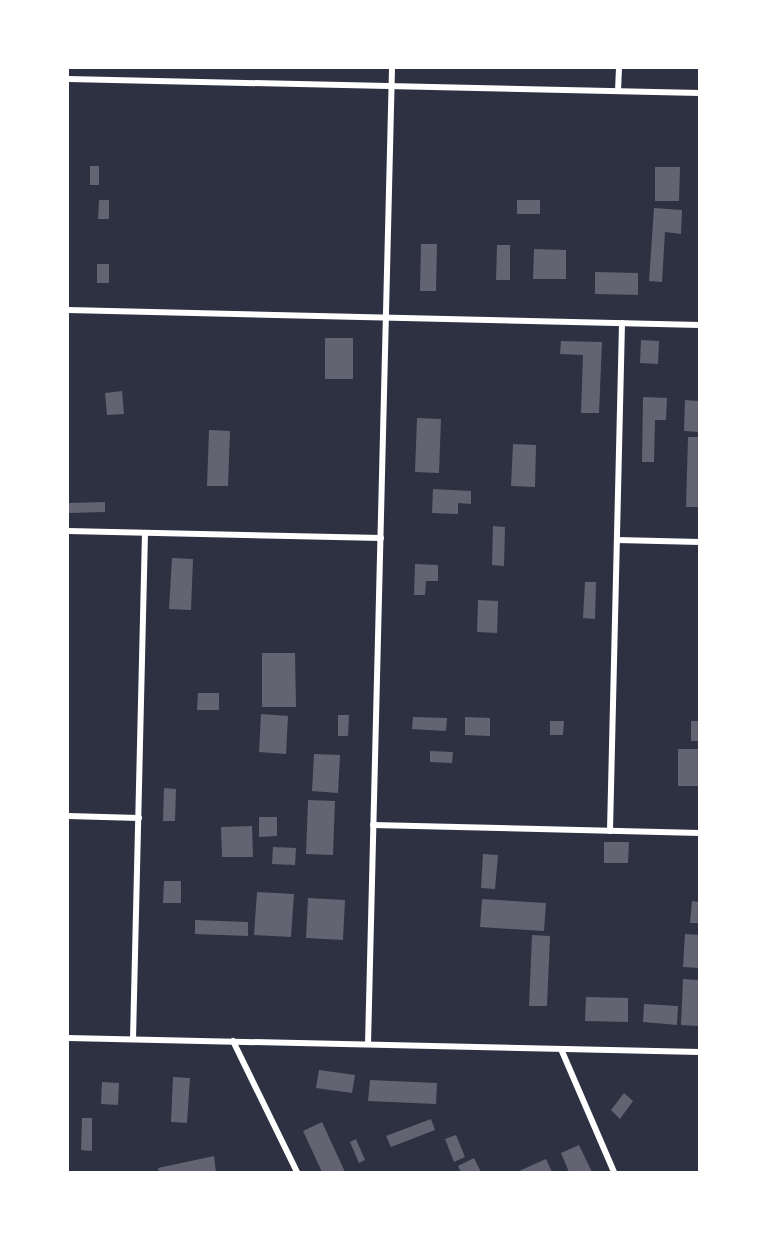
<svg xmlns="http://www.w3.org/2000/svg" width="767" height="1240" viewBox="0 0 767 1240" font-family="'Space Grotesk',sans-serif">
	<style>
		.building { fill: #626471 }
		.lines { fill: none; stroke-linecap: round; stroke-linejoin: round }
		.minor { stroke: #fff; stroke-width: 6 }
	</style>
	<rect width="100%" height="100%" fill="#2d3142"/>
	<!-- building -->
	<g class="building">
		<rect x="90" y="166" width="9" height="19"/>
		<path d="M655,167H680L679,201H655Z"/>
		<path d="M99,200H109V219H98Z"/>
		<rect x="517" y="200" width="23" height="14"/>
		<path d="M654,208L682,210L681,234L665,232L662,282L649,281Z"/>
		<path d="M421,244H437L436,291H420Z"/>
		<path d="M497,245H510V280H496Z"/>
		<path d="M534,249L566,250V279H533Z"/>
		<rect x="97" y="264" width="12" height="19"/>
		<path d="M595,272L638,273V295L595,294Z"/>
		<rect x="325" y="338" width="28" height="41"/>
		<path d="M641,340L659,341L658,364L640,363Z"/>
		<path d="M561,341L602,342L599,413H581L583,355L560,354Z"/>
		<path d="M122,391L124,414L107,415L105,393Z"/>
		<path d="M643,397L667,398L666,420H655L654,462H642Z"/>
		<path d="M685,400L699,401V432L684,431Z"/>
		<path d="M417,418L441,419L439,473L415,472Z"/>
		<path d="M209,430L230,431L228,486H207Z"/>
		<path d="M688,437H699V507H686Z"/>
		<path d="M513,444L536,445L535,487L511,486Z"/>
		<path d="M433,489L471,491V504L458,503V514L432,513Z"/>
		<path d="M105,502V512L69,513V503Z"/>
		<path d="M493,526L505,527L504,566L492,565Z"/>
		<path d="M172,558L193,559L191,610L169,609Z"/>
		<path d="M415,564L438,565V581H426L425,595H414Z"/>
		<path d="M585,582H596L595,619L583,618Z"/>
		<path d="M478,600L498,601L497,633L477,632Z"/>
		<path d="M262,653H295L296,707H262Z"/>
		<path d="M198,693H219V710H197Z"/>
		<path d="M261,714L288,716L286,754L259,752Z"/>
		<path d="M338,715H349L348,736H338Z"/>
		<path d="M413,717L447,718L446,731L412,729Z"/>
		<path d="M465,717L490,718V736L465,735Z"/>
		<path d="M550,721H564L563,735H550Z"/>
		<rect x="691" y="721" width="8" height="20"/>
		<rect x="678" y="749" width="21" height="37"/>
		<path d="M430,751L453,752L452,763L430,762Z"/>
		<path d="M314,754L340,755L338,793L312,791Z"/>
		<path d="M164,788L176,789L175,821H163Z"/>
		<path d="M308,800L335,801L333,855L306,854Z"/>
		<path d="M259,817H277V836L259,837Z"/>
		<path d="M252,826L253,857H222L221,827Z"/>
		<path d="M604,842H629L628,863H604Z"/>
		<path d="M273,847L296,848L295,865L272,864Z"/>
		<path d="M483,854L498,855L495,889L481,888Z"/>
		<path d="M164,881H181V903H163Z"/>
		<path d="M257,892L294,894L291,937L254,935Z"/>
		<path d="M308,898L345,900L343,940L306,938Z"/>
		<path d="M482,899L546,903L544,931L480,927Z"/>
		<path d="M692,901L699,902V923H690Z"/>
		<path d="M195,920L248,922V936L195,934Z"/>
		<path d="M685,934L699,935V968L683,967Z"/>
		<path d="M532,935L550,936L547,1006H529Z"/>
		<path d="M683,979L699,980V1026L681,1025Z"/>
		<path d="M586,997L628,998V1022L585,1021Z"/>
		<path d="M644,1004L678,1006L677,1025L643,1022Z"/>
		<path d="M319,1070L355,1075L352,1093L316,1088Z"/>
		<path d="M173,1077L190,1078L187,1123L171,1122Z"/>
		<path d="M370,1080L437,1083L436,1104L368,1101Z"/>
		<path d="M102,1082L119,1083L118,1105L101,1104Z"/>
		<path d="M624,1093L633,1101L620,1119L611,1110Z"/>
		<path d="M82,1118H92V1151L81,1150Z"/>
		<path d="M431,1119L435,1130L391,1147L386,1136Z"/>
		<path d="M322,1122L345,1172H322L303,1131Z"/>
		<path d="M456,1135L465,1157L454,1162L445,1139Z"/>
		<path d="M356,1139L365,1160L359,1163L350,1142Z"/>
		<path d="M579,1145L592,1172H569L561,1153Z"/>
		<path d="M214,1156L216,1172H159L158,1168Z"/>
		<path d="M474,1158L481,1172H461L458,1166Z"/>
		<path d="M546,1159L552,1172H517Z"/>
	</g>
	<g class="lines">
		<!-- minor -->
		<g class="minor">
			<path d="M68,79L700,93"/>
			<path d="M618,91L619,68"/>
			<path d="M68,310L700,325"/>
			<path d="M68,531L381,538"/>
			<path d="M617,540L700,542"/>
			<path d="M68,816L139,818"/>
			<path d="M373,825L700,833"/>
			<path d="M610,831L622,323"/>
			<path d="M68,1038L700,1052"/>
			<path d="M133,1039L145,533"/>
			<path d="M233,1041L297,1172"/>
			<path d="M368,1044L392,68"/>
			<path d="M561,1049L614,1172"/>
		</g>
	</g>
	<!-- border -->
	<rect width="767" height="1240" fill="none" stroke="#ffffff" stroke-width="138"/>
</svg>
